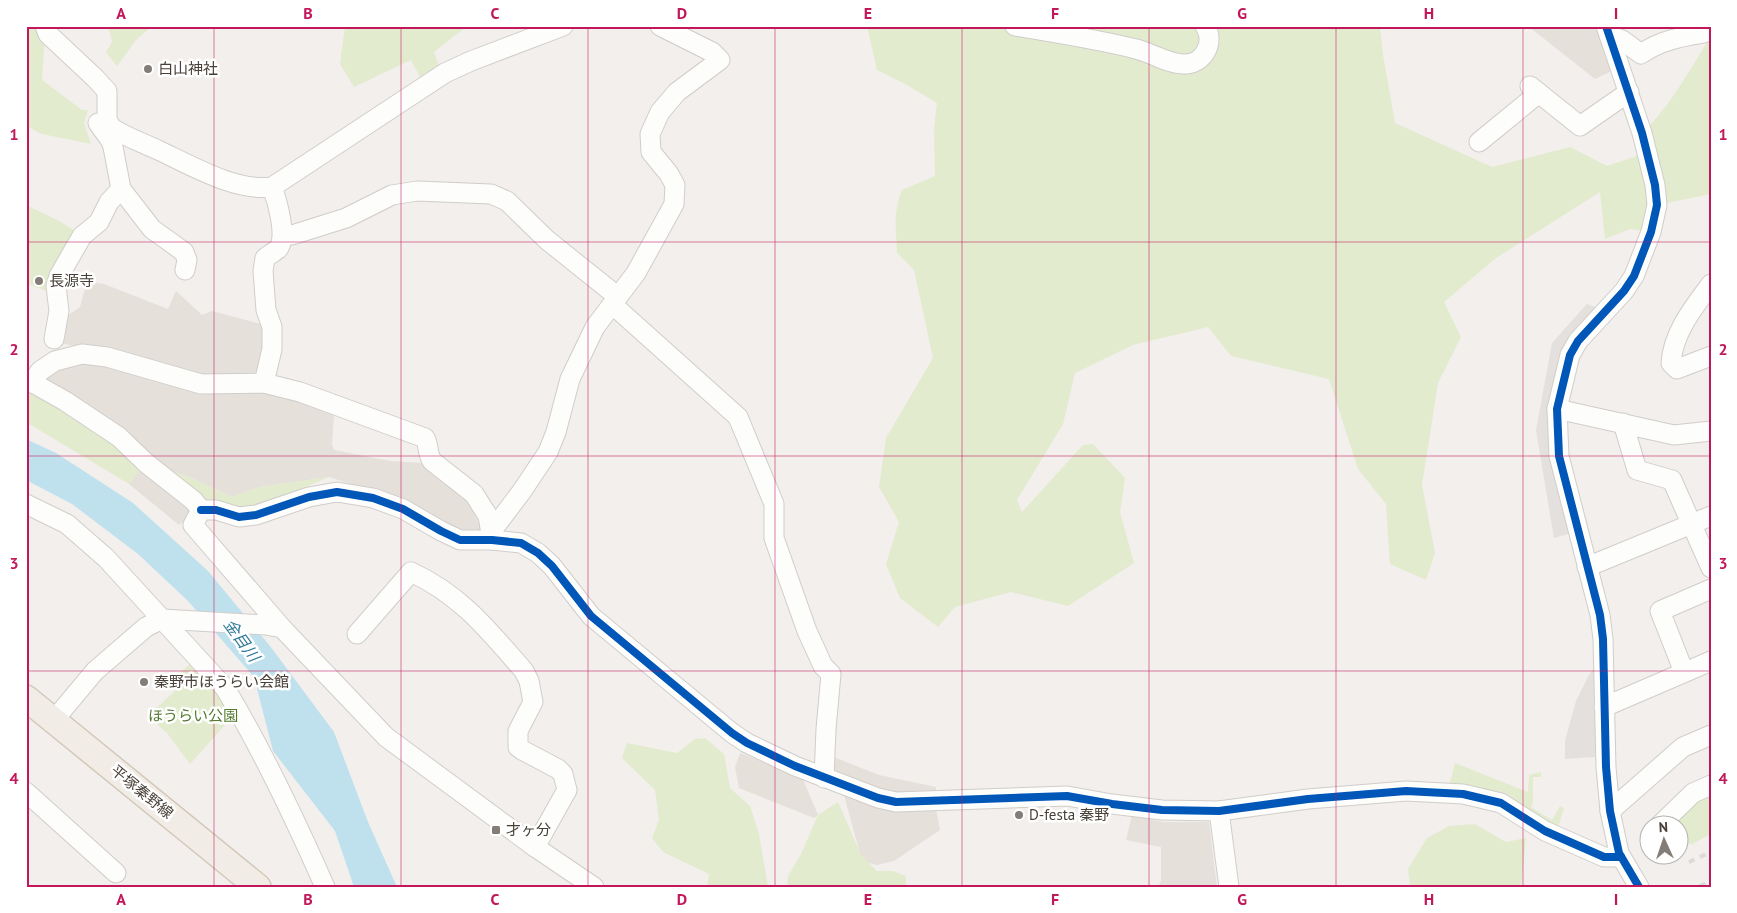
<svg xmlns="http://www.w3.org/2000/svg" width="1737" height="913" viewBox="0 0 1737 913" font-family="'PT Sans','Noto Sans JP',sans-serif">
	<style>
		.residential { fill: #e5e0da }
		.green { fill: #e3ebce }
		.parking { fill: #e4e0dd }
		.water { fill: #bfe1ed }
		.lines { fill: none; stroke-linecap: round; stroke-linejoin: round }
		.minor-casing { stroke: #d0cdca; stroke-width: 21 }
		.major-casing { stroke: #d3c8ba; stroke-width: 28 }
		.minor { stroke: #fdfdfc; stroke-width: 19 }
		.major { stroke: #f1ece5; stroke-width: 25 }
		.rail { stroke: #dadad9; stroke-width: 4; stroke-dasharray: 6 6; stroke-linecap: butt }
		.cycleway-casing { stroke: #fff; stroke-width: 11 }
		.cycleway { stroke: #0057b8; stroke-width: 8 }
		.grid { fill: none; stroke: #c2185b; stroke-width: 1; stroke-opacity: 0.55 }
		.poi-dot { fill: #847d77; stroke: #fff; stroke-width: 2 }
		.labels { text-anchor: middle; stroke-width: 5; stroke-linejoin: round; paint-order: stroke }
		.poi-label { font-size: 15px; fill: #484038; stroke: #fff; text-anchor: start }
		.park-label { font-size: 15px; fill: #53792d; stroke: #fff }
		.street-label { font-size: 15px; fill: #484038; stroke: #fff }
		.water-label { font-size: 16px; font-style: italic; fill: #2f7a99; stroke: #fff }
		.neatline { fill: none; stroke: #c2185b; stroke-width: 2 }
		.grid-label { font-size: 16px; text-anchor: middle; font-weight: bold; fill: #c2185b }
	</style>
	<rect width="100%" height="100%" fill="#f2efec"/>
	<!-- residential -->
	<g class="residential">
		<path d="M1528,26H1606L1620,67L1595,79Z"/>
		<path d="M87,281L104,284L168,309L176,291L202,315L212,311L272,327L263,381L208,378L116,353L59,343L64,318L80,307Z"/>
		<path d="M88,362L259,390L304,401L334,416L332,444L334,450L390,461L422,463L466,497L482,530L467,534L442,525L408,502L329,477L260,487L232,497L189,477L147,463L193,512L179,525L129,484L146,463L32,383L61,365Z"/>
		<path d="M740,753L802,777L818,815L814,818L739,788L735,767Z"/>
		<path d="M831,756L879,775L936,787V797L880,794L831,774Z"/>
		<path d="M844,795L877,804L936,809L940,830L894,861L877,865L862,861Z"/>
		<path d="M1132,815L1163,822H1209L1217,887H1158L1161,881V847L1126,840Z"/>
	</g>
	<!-- green -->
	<g class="green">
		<path d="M26,26H42L45,34L42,80L82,110H88L84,123L91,144L42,134L26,126Z"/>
		<path d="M108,26H152L136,40L117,66L106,52L112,42Z"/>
		<path d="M345,26H467L434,52L439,66L420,77L411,60L354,87L340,64Z"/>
		<path d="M867,26H1380L1383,55L1395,123L1492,167L1570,147L1607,166L1646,153L1642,133C1670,107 1690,69 1711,36V194L1657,205L1651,232L1630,229L1605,239L1600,192L1496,258L1444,302L1461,337L1438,383L1422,485L1435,553L1426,580L1390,564L1386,504L1358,469L1329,379L1231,356L1208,327L1133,345L1075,373L1063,424L1017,500L1022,512L1083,445L1093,444L1125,478L1120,512L1134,563L1068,606L1011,592L955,607L938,627L900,598L886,564L899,522L879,487L886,438L933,358L914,270L897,253C896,230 893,212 902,190L935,176L934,129L937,103L905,84L877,70Z"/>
		<path d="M26,205L59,221L80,234L51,293L26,283Z"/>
		<path d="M26,379L146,463L129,484L26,422Z"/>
		<path d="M162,468L189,477L232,497L260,487L329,477L268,503L237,509L196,498Z"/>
		<path d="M194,660L233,716L190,764L167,733L148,716L176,690L171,682Z"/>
		<path d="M705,738L724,754L730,788L750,806L759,834L768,887H707L709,874L663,852L652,838L659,820L655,790L622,758L627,743L677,753L695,739Z"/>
		<path d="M1455,763L1528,792L1529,775L1541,772V777H1533V802L1531,807L1552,820L1560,806L1564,808L1556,834L1502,799L1450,783Z"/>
		<path d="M1711,785V834L1692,844L1680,842V826L1672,825Z"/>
		<path d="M838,802L861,855L877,871H893L906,876V887H787L788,876L801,854L818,815Z"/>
		<path d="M1475,824L1506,842L1526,838L1521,887H1410L1408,869L1427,838L1449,826Z"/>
	</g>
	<!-- parking -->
	<g class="parking">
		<path d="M1587,304L1606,311L1573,355L1557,409L1579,531L1554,538L1536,430L1552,343Z"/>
		<path d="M1596,665L1595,757L1565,759V741L1576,701L1589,675Z"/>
	</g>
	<!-- water -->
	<path class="water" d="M26,439L56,453L133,503L208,571L270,646L334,732L368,822L397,887H354L335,831L273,751L254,677L188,601L138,554L72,504L26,480Z"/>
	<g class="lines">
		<defs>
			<g id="minor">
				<path d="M45,26L48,34L95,78L107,91V120L112,128C126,137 143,143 158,150C190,165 236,192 272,187L445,73L471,61L563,26"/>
				<path d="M1015,26C1055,33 1096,39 1136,49C1152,53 1168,64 1184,64C1203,65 1216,42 1205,26"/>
				<path d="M1606,26L1642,133L1655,185L1657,205L1651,232L1634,276L1624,291L1578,341L1570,355L1557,409L1559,456L1600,615L1603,639L1606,767L1610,811L1619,853L1639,887"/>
				<path d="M1609,35L1622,40L1641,54C1661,40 1681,37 1704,33L1709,26"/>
				<path d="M1530,86L1580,126L1629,92"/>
				<path d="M98,123L111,141L113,147L121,189L152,229L184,252L187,260L185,270"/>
				<path d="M1479,142L1539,93"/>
				<path d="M283,234L292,235L346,218L392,195L417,191L491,194L507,201L547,240L612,292L617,298"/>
				<path d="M1711,284C1693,308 1673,333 1671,363L1677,369L1711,356"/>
				<path d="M613,305L738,417L774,504V538L807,631L823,666L831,674L826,729L824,778"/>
				<path d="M54,339L59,311L56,286L59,276L82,236L99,222L109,202L121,189"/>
				<path d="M26,379L65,401L119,437L146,463L194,501L201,510"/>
				<path d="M32,383L40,371L55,361L82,354L107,357L201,384L264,383L300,392L425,438C429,445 427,453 432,461L474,494L488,516L492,540"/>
				<path d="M264,383L272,349V327L266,310L263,271L265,258C269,255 274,252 278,249C288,238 277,200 272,187"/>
				<path d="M1557,409L1674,435L1711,431"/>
				<path d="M1623,423L1637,470L1672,480L1711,568"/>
				<path d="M26,504L67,524L106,558L225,688C263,751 295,819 325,887"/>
				<path d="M201,510H216L239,517L256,515L309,497L337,492L373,498L403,509L441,531L460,540H492L521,543L538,553L552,566L591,616L732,733L747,743L795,766L878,798L896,802L1067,796L1112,804L1162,810L1219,811L1308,799L1406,791L1463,794L1501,803L1545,831L1604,857H1621"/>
				<path d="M201,510L193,525L282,628"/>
				<path d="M491,532L522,491L548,452L556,432L570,379L595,327L636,273L674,204L675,185L669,174L651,152L650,134L660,112L677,92L720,60L712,52L660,26"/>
				<path d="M1587,567L1711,516"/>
				<path d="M357,634L411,572C461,595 489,631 524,671L529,681L533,702L518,731V747L522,750L558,769L563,774L567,790L535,847"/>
				<path d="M1684,672L1660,611L1711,589"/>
				<path d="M1604,707L1711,661"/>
				<path d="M54,720L95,671L146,627L162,619L266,625L282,628L386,737L535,847L594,887"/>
				<path d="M26,792L116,873"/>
				<path d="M1219,811L1229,887"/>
				<path d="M1610,811L1683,747L1711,735"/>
				<path d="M1659,826L1693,793L1711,785"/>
			</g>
			<path id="major" d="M26,698L258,887"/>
		</defs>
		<!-- minor casing -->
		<use href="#minor" class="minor-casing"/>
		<!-- major casing -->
		<use href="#major" class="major-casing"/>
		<!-- minor -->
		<use href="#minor" class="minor"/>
		<!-- major -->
		<use href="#major" class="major"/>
		<!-- rail -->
		<g class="rail">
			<path d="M1689,862L1711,852"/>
			<path d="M1700,886L1711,881"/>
		</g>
		<defs>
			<g id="cycleway">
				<path d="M1606,26L1642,133L1655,185L1657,205L1651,232L1634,276L1624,291L1578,341L1570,355L1557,409L1559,456L1600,615L1603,639L1606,767L1610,811L1619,853L1639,887"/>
				<path d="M201,510H216L239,517L256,515L309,497L337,492L373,498L403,509L441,531L460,540H492L521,543L538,553L552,566L591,616L732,733L747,743L795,766L878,798L896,802L1067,796L1112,804L1162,810L1219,811L1308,799L1406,791L1463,794L1501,803L1545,831L1604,857H1621"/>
			</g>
		</defs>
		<!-- cycleway casing -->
		<use href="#cycleway" class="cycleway-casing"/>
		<!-- cycleway -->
		<use href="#cycleway" class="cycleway"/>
	</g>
	<!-- grid -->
	<path class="grid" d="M214,26V887M401,26V887M588,26V887M775,26V887M962,26V887M1149,26V887M1336,26V887M1523,26V887M26,242H1711M26,456H1711M26,671H1711"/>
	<!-- markers -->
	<g class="poi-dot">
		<circle cx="148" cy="69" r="5"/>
		<circle cx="39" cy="281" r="5"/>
		<circle cx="144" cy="682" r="5"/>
		<circle cx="1019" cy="815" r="5"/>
		<rect x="491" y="825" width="10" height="10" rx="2.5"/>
	</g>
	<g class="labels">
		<!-- poi labels -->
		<g class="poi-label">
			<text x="158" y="74">白山神社</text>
			<text x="49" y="286">長源寺</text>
			<text x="154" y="687">秦野市ほうらい会館</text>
			<text x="1029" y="820">D-festa 秦野</text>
			<text x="506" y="835">才ヶ分</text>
		</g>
		<!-- park labels -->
		<g class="park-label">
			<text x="193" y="721">ほうらい公園</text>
		</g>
		<!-- street labels -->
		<g class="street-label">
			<text transform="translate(142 792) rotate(39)" y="5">平塚秦野線</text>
		</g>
		<!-- water labels -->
		<g class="water-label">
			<text transform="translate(242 640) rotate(54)" y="6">金目川</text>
		</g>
	</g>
	<!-- border -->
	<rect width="1737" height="913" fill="none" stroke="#ffffff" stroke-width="55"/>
	<!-- north arrow -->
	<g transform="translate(1664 840) rotate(357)"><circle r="24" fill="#ffffff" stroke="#b6b3af"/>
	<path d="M0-4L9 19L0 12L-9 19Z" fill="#847d77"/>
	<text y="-8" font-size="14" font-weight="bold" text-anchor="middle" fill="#484038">N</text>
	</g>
	<rect x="28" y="28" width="1682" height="858" class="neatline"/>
	<g class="grid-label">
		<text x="121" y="19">A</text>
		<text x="308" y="19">B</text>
		<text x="495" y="19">C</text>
		<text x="682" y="19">D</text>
		<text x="868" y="19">E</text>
		<text x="1055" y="19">F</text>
		<text x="1242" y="19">G</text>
		<text x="1429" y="19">H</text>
		<text x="1616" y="19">I</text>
		<text x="14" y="140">1</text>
		<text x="1723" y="140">1</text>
		<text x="14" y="355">2</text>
		<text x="1723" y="355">2</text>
		<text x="14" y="569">3</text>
		<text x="1723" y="569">3</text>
		<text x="14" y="784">4</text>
		<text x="1723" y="784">4</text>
		<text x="121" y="905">A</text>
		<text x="308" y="905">B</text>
		<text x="495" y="905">C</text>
		<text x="682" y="905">D</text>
		<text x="868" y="905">E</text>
		<text x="1055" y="905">F</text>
		<text x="1242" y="905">G</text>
		<text x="1429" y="905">H</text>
		<text x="1616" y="905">I</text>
	</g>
</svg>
